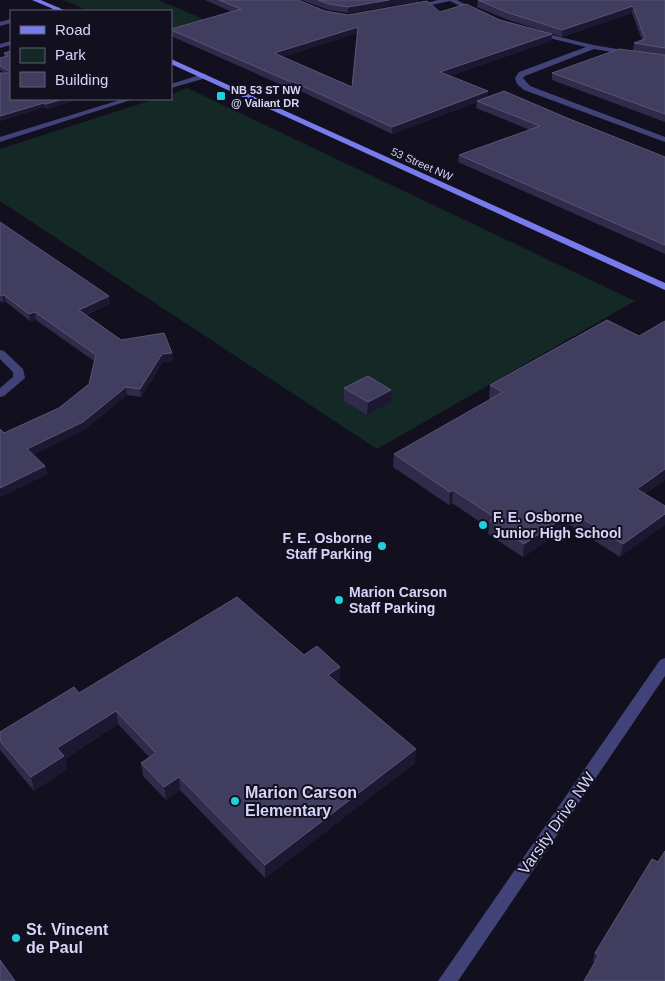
<svg xmlns="http://www.w3.org/2000/svg" width="665" height="981" viewBox="0 0 665 981" font-family="Helvetica,sans-serif">
	<style>
		.green { fill: #142826 }
		.lines { fill: none; stroke-linecap: round; stroke-linejoin: round }
		.street { fill: #414278; fill-rule: evenodd }
		.secondary { fill: #787bec; fill-rule: evenodd }
		.wall { fill: #302b4b; fill-rule: evenodd }
		.shaded-wall { fill: #1c1832 }
		.building { fill: #413d5e; stroke: #595576; fill-rule: evenodd }
		.poi-dot { fill: #1fd1da; stroke: #12101f; stroke-width: 2 }
		.labels { text-anchor: middle; stroke-width: 4; stroke-linejoin: round; paint-order: stroke }
		.far-poi-label { font-size: 11px; font-weight: bold; fill: #d6d4f9; stroke: #12101f; text-anchor: start }
		.far-street-label { font-size: 11px; fill: #d6d4f9; stroke: #12101f }
		.poi-label { font-size: 14px; font-weight: bold; fill: #d6d4f9; stroke: #12101f; text-anchor: start }
		.near-poi-label { font-size: 16px; font-weight: bold; fill: #d6d4f9; stroke: #12101f; text-anchor: start }
		.near-street-label { font-size: 16px; fill: #d6d4f9; stroke: #12101f }
	</style>
	<rect width="100%" height="100%" fill="#12101f"/>
	<!-- green -->
	<g class="green">
		<path d="M63,0H158L213,23L171,35V11H89Z"/>
		<path d="M187,88L635,301L377,449L0,201V149L155,99H171V94Z"/>
	</g>
	<g class="lines">
		<!-- street -->
		<g class="street">
			<path d="M438,0H457L479,12L474,13L450,1L413,9L410,7Z"/>
			<path d="M58,7L60,8V10L46,11Z"/>
			<path d="M11,19V23L0,26V22Z"/>
			<path d="M535,31L593,45L665,57V61L594,49L525,76L523,78L530,86L665,137V142L524,90L517,84L515,78L519,72L586,47L533,34V32Z"/>
			<path d="M11,41V45L0,48V44Z"/>
			<path d="M203,74H206V78L171,88V84Z"/>
			<path d="M123,99H134L0,142V137Z"/>
			<path d="M0,350L4,351L23,369L25,378L4,396L0,397V388L13,377V372L0,359Z"/>
			<path d="M665,658V676L458,981H438L660,660Z"/>
		</g>
		<!-- secondary -->
		<g class="secondary">
			<path d="M32,0H41L66,11H58Z"/>
			<path d="M171,59L665,283V290L171,64Z"/>
		</g>
	</g>
	<!-- wall -->
	<g class="wall">
		<path d="M205,0H298L325,11L348,15L440,12L500,20L552,34L551,41L449,76L488,91L487,97L567,118L665,157V254L458,162L459,155L530,130L476,108L477,102L392,134L294,88L291,89L171,36V29L232,12ZM358,33L352,87L282,57L300,51Z"/>
		<path d="M301,0H419V1L348,13L329,10Z"/>
		<path d="M478,0H665V122L552,80V73L633,50L634,43L642,40L632,13L562,37L506,19L477,7Z"/>
		<path d="M4,53L79,99L47,109L45,107L0,121V73H5L0,70V58L4,57Z"/>
		<path d="M0,222L110,303L86,315L121,340L173,361L163,362L141,397L127,395L84,430L33,454L45,466L47,474L0,497V429L4,433L59,408L89,384L94,361L36,320L30,321L6,302L3,303L0,301Z"/>
		<path d="M607,320L645,494L620,557L570,525L523,557L488,534L489,528L452,503L449,505L393,467L394,454L491,399L489,398L490,385Z"/>
		<path d="M344,388L391,402L367,415L344,401Z"/>
		<path d="M304,655L340,667V680L337,682L415,763L265,878L180,790L166,800L143,776L141,763L149,757L118,724L65,759L67,769L34,791L0,750V732L79,693Z"/>
		<path d="M652,859L595,962L593,961L595,953Z"/>
	</g>
	<!-- shaded-wall -->
	<g class="shaded-wall">
		<path d="M389,0H419V1L348,13V7Z"/>
		<path d="M633,6L632,13L562,37V30Z"/>
		<path d="M358,27V33L274,60V53Z"/>
		<path d="M552,34L551,41L439,79L440,72Z"/>
		<path d="M291,82H294V88L291,89Z"/>
		<path d="M488,91L487,98L392,134V127Z"/>
		<path d="M63,99H79L47,109L46,104Z"/>
		<path d="M44,103L45,107L0,121V116Z"/>
		<path d="M4,295L6,302L3,303L2,296Z"/>
		<path d="M109,296L110,303L80,317L79,310Z"/>
		<path d="M35,312L36,320L30,321L29,314Z"/>
		<path d="M172,353L173,361L163,362L141,397L140,389L162,354Z"/>
		<path d="M126,387L127,395L84,430L29,457L27,449Z"/>
		<path d="M391,390V402L367,415L368,402Z"/>
		<path d="M45,466L47,474L0,497V488Z"/>
		<path d="M665,469V480L634,502L637,489Z"/>
		<path d="M453,490L452,503L449,505L450,492Z"/>
		<path d="M572,512L570,525L523,557L524,544Z"/>
		<path d="M665,514V525L620,557L623,544Z"/>
		<path d="M340,667V680L328,688V675Z"/>
		<path d="M116,711L118,724L65,759L67,769L34,791L31,777L57,748Z"/>
		<path d="M416,749L415,763L265,878V865Z"/>
		<path d="M179,777L180,790L166,800L164,787Z"/>
	</g>
	<!-- building -->
	<g class="building">
		<path d="M219,0H298L325,11L348,15L427,1L440,12L466,4L500,20L552,34L440,72L488,91L392,127L294,82H291L171,30V29L241,9ZM358,27L352,87L274,53Z"/>
		<path d="M318,0H389L348,7L329,4Z"/>
		<path d="M478,0H665V48L634,43L645,39L633,6L562,30L506,12Z"/>
		<path d="M619,49L665,55V114L552,73Z"/>
		<path d="M11,51V72L0,66V58L8,56L4,53Z"/>
		<path d="M0,73H11V99H63L46,104L44,103L0,116Z"/>
		<path d="M504,91L567,118L665,157V245L459,155L540,126L477,101Z"/>
		<path d="M0,222L109,296L79,310L121,340L164,333L172,353L162,354L140,389L126,387L83,422L27,449L45,466L0,488V429L4,433L59,408L89,384L96,355L35,312L29,314L4,295L2,296L0,295Z"/>
		<path d="M607,320L639,336L665,321V469L637,489L665,506V514L623,544L572,512L524,544L490,521L494,517L453,490L450,492L394,454L503,392L490,385Z"/>
		<path d="M368,376L391,390L368,402L344,388Z"/>
		<path d="M237,597L304,655L317,646L340,667L328,675L416,749L265,865L179,777L164,787L141,763L156,753L116,711L57,748L64,756L31,777L0,741V732L74,687L79,693Z"/>
		<path d="M665,851V981H584L599,955L595,953L652,859L658,862Z"/>
		<path d="M0,960L15,981H0Z"/>
	</g>
	<!-- markers -->
	<g class="poi-dot">
		<rect x="216" y="91" width="10" height="10" rx="2.5"/>
		<circle cx="483" cy="525" r="5"/>
		<circle cx="382" cy="546" r="5"/>
		<circle cx="339" cy="600" r="5"/>
		<circle cx="235" cy="801" r="5"/>
		<circle cx="16" cy="938" r="5"/>
	</g>
	<g class="labels">
		<!-- far-poi labels -->
		<g class="far-poi-label">
			<text x="231" y="94">NB 53 ST NW<tspan x="231" dy="13">@ Valiant DR</tspan></text>
		</g>
		<!-- far-street labels -->
		<g class="far-street-label">
			<text transform="translate(422 164) rotate(24)" y="4">53 Street NW</text>
		</g>
		<!-- poi labels -->
		<g class="poi-label">
			<text x="493" y="522">F. E. Osborne<tspan x="493" dy="16">Junior High School</tspan></text>
			<text x="372" y="543" text-anchor="end">F. E. Osborne<tspan x="372" dy="16">Staff Parking</tspan></text>
			<text x="349" y="597">Marion Carson<tspan x="349" dy="16">Staff Parking</tspan></text>
		</g>
		<!-- near-poi labels -->
		<g class="near-poi-label">
			<text x="245" y="798">Marion Carson<tspan x="245" dy="18">Elementary</tspan></text>
			<text x="26" y="935">St. Vincent<tspan x="26" dy="18">de Paul</tspan></text>
		</g>
		<!-- near-street labels -->
		<g class="near-street-label">
			<text transform="translate(556 823) rotate(-55)" y="6">Varsity Drive NW</text>
		</g>
	</g>
	<!-- legend -->
	<rect x="10" y="10" width="162" height="90" fill="#12101f" stroke="#605e76"/>
	<rect x="20" y="26" width="25" height="8" fill="#787bec" stroke="#605e76"/>
	<text x="55" y="35" font-size="15" fill="#d6d4f9">Road</text>
	<rect x="20" y="48" width="25" height="15" fill="#142826" stroke="#605e76"/>
	<text x="55" y="60" font-size="15" fill="#d6d4f9">Park</text>
	<rect x="20" y="72" width="25" height="15" fill="#413d5e" stroke="#605e76"/>
	<text x="55" y="85" font-size="15" fill="#d6d4f9">Building</text>
</svg>
